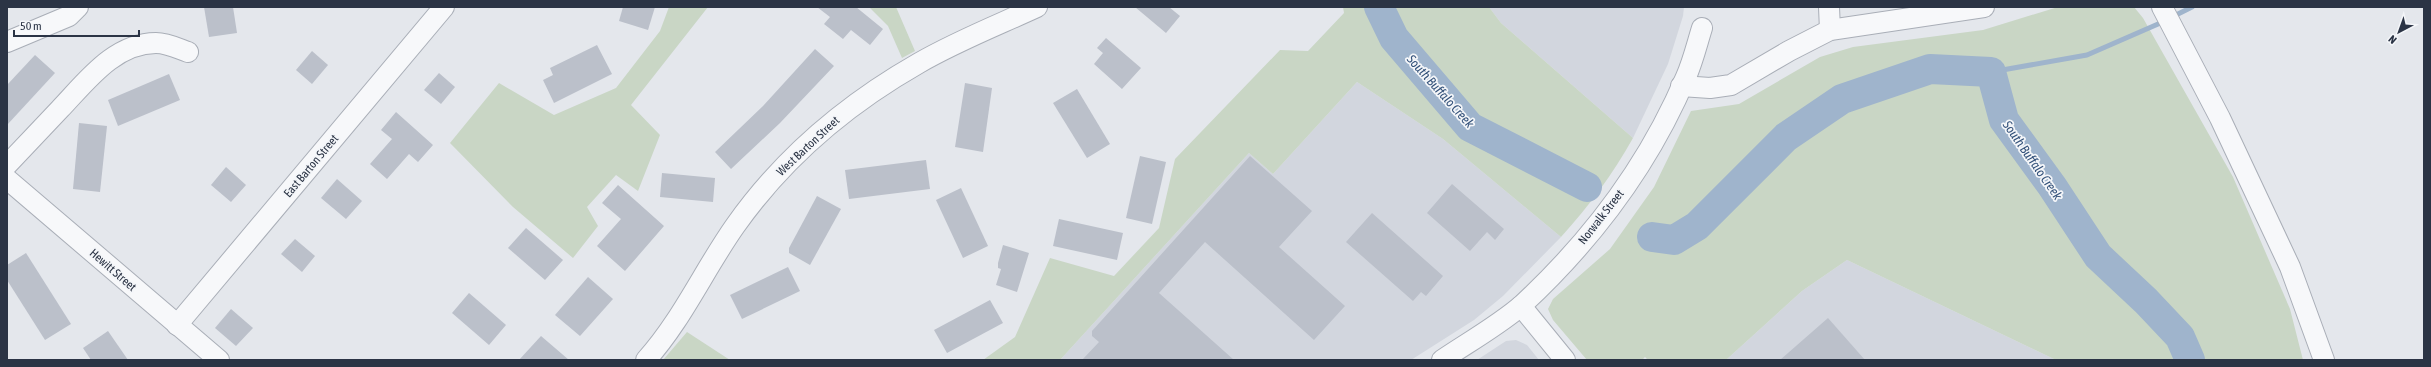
<svg xmlns="http://www.w3.org/2000/svg" width="2431" height="367" viewBox="0 0 2431 367" font-family="'Asap Condensed',sans-serif">
	<style>
		.built { fill: #d2d6de }
		.green { fill: #c9d6c5 }
		.lines { fill: none; stroke-linecap: round; stroke-linejoin: round }
		.stream { stroke: #9fb4cc; stroke-width: 5 }
		.river { stroke: #9fb4cc; stroke-width: 30 }
		.building { fill: #bbc0ca }
		.minor-casing { stroke: #a9aeb7; stroke-width: 22 }
		.minor { stroke: #f7f8fa; stroke-width: 20 }
		.labels { text-anchor: middle; stroke-width: 3.5; stroke-linejoin: round; paint-order: stroke }
		.street-label { font-size: 12px; fill: #2b3445; stroke: #f4f6f9 }
		.water-label { font-size: 13px; font-style: italic; fill: #34527a; stroke: #f4f6f9 }
	</style>
	<rect width="100%" height="100%" fill="#e4e7ec"/>
	<!-- built -->
	<g class="built">
		<path d="M1489,7H1684L1683,16L1668,64L1633,138L1501,23Z"/>
		<path d="M1357,82L1443,139L1561,237L1503,296L1474,320L1411,360H1060L1249,153L1273,174Z"/>
		<path d="M1847,260L2056,360H1726L1802,291Z"/>
		<path d="M1516,340L1527,345L1539,360H1477L1506,341Z"/>
	</g>
	<!-- green -->
	<g class="green">
		<path d="M669,7H708L631,105L660,135L638,191L616,175L587,207L598,226L573,258L513,207L450,143L499,83L554,115L616,88L660,31Z"/>
		<path d="M869,7H896L915,51L902,58L888,26Z"/>
		<path d="M1343,7H1489L1501,23L1633,138C1613,174 1589,206 1561,237L1443,139L1357,82L1273,174L1249,153L1060,360H983L1015,337L1050,258L1114,276L1159,228L1175,159L1280,50L1308,51L1344,13Z"/>
		<path d="M2058,7H2134L2143,18L2233,177L2290,309L2303,360H2056L1847,260L1802,291L1726,360H1648L1645,357L1642,360H1587L1553,320L1548,309L1553,299L1610,249L1654,187L1691,111L1739,104L1820,57L1853,47L1983,30Z"/>
		<path d="M687,332L730,360H663Z"/>
	</g>
	<g class="lines">
		<!-- stream -->
		<g class="stream">
			<path d="M2172,17L2192,7"/>
			<path d="M1991,72L2087,55L2165,21"/>
		</g>
		<!-- river -->
		<g class="river">
			<path d="M1379,7L1394,38L1470,127L1587,187"/>
			<path d="M1652,237L1674,240L1697,226L1786,137L1842,99L1930,69L1991,72L2004,120L2052,186L2098,256L2146,301L2180,337L2190,360"/>
		</g>
	</g>
	<!-- building -->
	<g class="building">
		<path d="M204,7H233L237,33L209,37Z"/>
		<path d="M623,7H655L648,30L619,21Z"/>
		<path d="M817,7H856L883,29L870,45L851,30L843,39L824,24L830,17Z"/>
		<path d="M1135,7H1169L1180,16L1166,33Z"/>
		<path d="M1106,38L1141,68L1122,89L1094,64L1103,53L1097,48Z"/>
		<path d="M597,45L612,74L554,103L543,80L553,75L550,68Z"/>
		<path d="M815,49L834,66L780,123L731,169L715,152L763,106Z"/>
		<path d="M312,51L328,65L312,84L296,70Z"/>
		<path d="M35,55L55,73L7,125V85Z"/>
		<path d="M439,73L455,87L441,104L424,90Z"/>
		<path d="M169,74L180,100L118,126L108,100Z"/>
		<path d="M965,83L992,88L983,152L955,147Z"/>
		<path d="M1077,89L1110,144L1087,158L1053,103Z"/>
		<path d="M396,112L433,145L418,162L409,154L387,179L370,164L392,139L381,130Z"/>
		<path d="M79,123L107,126L100,192L73,189Z"/>
		<path d="M1140,156L1166,162L1152,224L1126,218Z"/>
		<path d="M1250,156L1312,211L1279,247L1345,306L1314,340L1205,242L1159,293L1234,360H1082L1099,342L1092,336V331Z"/>
		<path d="M926,160L930,189L849,199L845,170Z"/>
		<path d="M226,167L246,185L231,202L211,185Z"/>
		<path d="M662,173L715,178L713,202L660,197Z"/>
		<path d="M337,179L362,201L346,219L321,198Z"/>
		<path d="M1452,184L1504,229L1495,240L1487,232L1470,251L1427,213Z"/>
		<path d="M618,185L664,226L625,271L597,246L621,219L602,203Z"/>
		<path d="M961,188L988,246L963,258L936,200Z"/>
		<path d="M817,196L841,209L810,265L789,253V248Z"/>
		<path d="M1372,213L1443,276L1426,296L1421,292L1413,301L1346,242Z"/>
		<path d="M1059,219L1123,233L1117,260L1053,246Z"/>
		<path d="M526,228L563,260L545,280L508,248Z"/>
		<path d="M295,239L315,256L302,272L281,254Z"/>
		<path d="M1003,245L1029,253L1017,292L996,285L1001,269L998,268V263Z"/>
		<path d="M26,253L71,324L45,340L7,280V265Z"/>
		<path d="M788,267L800,291L742,319L730,295Z"/>
		<path d="M588,277L613,299L580,336L555,315Z"/>
		<path d="M469,293L506,325L489,345L452,313Z"/>
		<path d="M990,300L1003,323L947,353L934,330Z"/>
		<path d="M231,309L253,328L236,346L215,328Z"/>
		<path d="M1828,318L1865,360H1780Z"/>
		<path d="M108,331L128,360H91L83,348Z"/>
		<path d="M541,336L569,360H519Z"/>
	</g>
	<g class="lines">
		<defs>
			<g id="minor">
				<path d="M1829,7L1830,30"/>
				<path d="M2162,7L2220,118L2290,267L2324,360"/>
				<path d="M7,42L69,16L78,7"/>
				<path d="M1681,86L1710,88L1731,85L1789,51L1830,30L1984,7"/>
				<path d="M7,165C25,146 42,128 60,109C86,82 114,43 156,43C167,43 177,48 188,52"/>
				<path d="M7,179L219,360"/>
				<path d="M1521,306L1565,360"/>
				<path d="M177,325L444,7"/>
				<path d="M646,360C682,320 704,270 735,226C783,158 847,104 919,63C957,41 998,25 1037,7"/>
				<path d="M1442,360C1467,343 1499,325 1522,305C1591,241 1649,164 1686,77C1693,61 1697,44 1702,28"/>
			</g>
		</defs>
		<!-- minor casing -->
		<use href="#minor" class="minor-casing"/>
		<!-- minor -->
		<use href="#minor" class="minor"/>
	</g>
	<g class="labels">
		<!-- street labels -->
		<g class="street-label">
			<text transform="translate(808 146) rotate(-43)" y="4">West Barton Street</text>
			<text transform="translate(311 166) rotate(-50)" y="4">East Barton Street</text>
			<text transform="translate(1601 217) rotate(-52)" y="4">Norwalk Street</text>
			<text transform="translate(113 270) rotate(41)" y="4">Hewitt Street</text>
		</g>
		<!-- water labels -->
		<g class="water-label">
			<text transform="translate(1441 91) rotate(48)" y="5">South Buffalo Creek</text>
			<text transform="translate(2033 160) rotate(55)" y="5">South Buffalo Creek</text>
		</g>
	</g>
	<!-- border -->
	<rect width="2431" height="367" fill="none" stroke="#2b3445" stroke-width="16"/>
	<!-- north arrow -->
	<g transform="translate(2399 32) rotate(221)" stroke="#f4f6f9" stroke-width="3" paint-order="stroke">
	<path d="M0-3L7 15L0 10L-7 15Z" fill="#2b3445"/>
	<text y="-6" font-size="11" font-weight="bold" text-anchor="middle" fill="#2b3445">N</text>
	</g>
	<!-- scale -->
	<path d="M14 30v6h125v-6" fill="none" stroke="#2b3445" stroke-width="2"/>
	<text x="20" y="30" font-size="12" fill="#2b3445" stroke="#f4f6f9" stroke-width="3" paint-order="stroke">50 m</text>
</svg>
